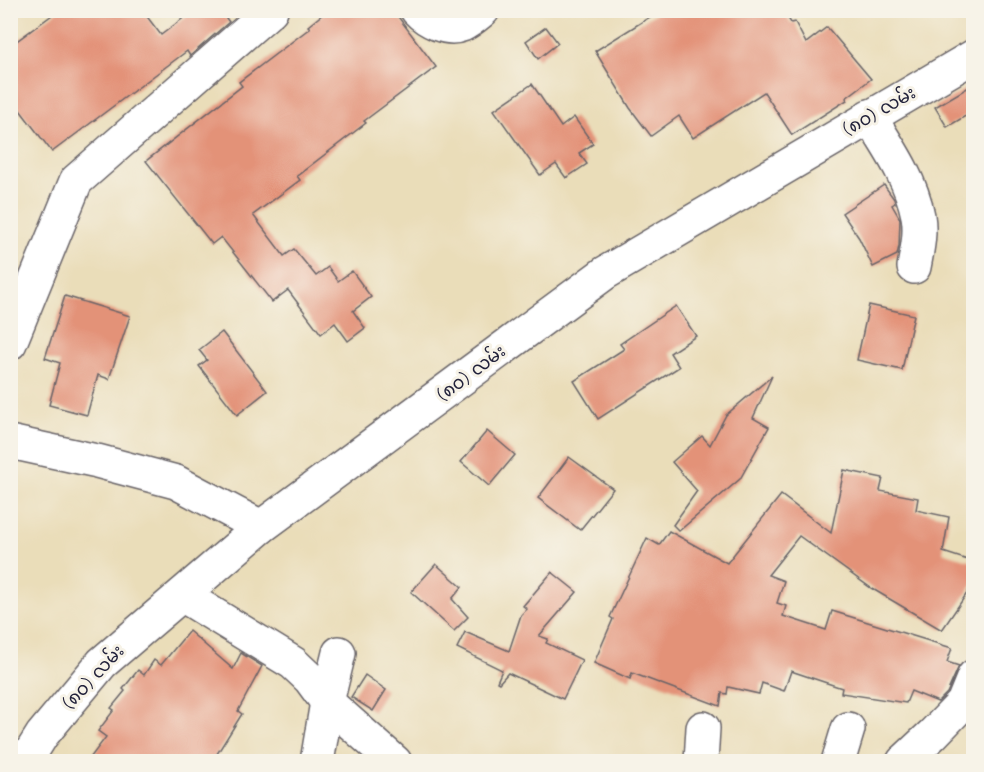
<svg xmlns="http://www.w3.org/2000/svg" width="984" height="772" viewBox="0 0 984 772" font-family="'Comic Neue','Noto Sans Myanmar',sans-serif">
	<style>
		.building { fill: #e39278 }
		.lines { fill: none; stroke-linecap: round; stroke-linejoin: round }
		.minor-casing { stroke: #686367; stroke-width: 36 }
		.minor { stroke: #fff; stroke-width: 33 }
		.labels { text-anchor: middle; stroke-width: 6; stroke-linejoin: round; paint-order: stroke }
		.street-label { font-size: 18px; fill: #22223b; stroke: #f7f3e8 }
	</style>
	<rect width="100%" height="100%" fill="#f7f3e8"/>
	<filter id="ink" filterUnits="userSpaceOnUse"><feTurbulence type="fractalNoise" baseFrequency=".0167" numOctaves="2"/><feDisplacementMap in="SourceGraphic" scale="12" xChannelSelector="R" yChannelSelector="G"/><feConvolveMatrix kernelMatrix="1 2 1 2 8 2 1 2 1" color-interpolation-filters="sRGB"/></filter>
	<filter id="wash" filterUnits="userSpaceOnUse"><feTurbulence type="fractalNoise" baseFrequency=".008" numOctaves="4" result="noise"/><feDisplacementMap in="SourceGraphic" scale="24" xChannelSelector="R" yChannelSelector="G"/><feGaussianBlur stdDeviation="1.35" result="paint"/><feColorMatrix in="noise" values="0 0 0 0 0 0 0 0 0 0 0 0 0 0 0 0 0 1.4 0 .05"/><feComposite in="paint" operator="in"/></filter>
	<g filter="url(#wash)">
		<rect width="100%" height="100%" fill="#eaddb9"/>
		<g id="blocks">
			<!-- building -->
			<g class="building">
				<path d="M59,10H142L161,35L194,10H220L229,22L190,56L187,51L52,152L10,97V46Z"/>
				<path d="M328,10H393L436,67L364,121L366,123L297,176L300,180L253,215L284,256L294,249L316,276L328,267L338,281L352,271L371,297L353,311L365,328L348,341L335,323L321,334L288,290L272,302L221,237L212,244L146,161L242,86L239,82L310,28L308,26Z"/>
				<path d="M661,10H783L791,23L795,22L806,43L827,27L871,79L846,98L847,100L792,135L764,92L693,138L679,116L651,136L630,108L595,51Z"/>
				<path d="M546,27L558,43L538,59L526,41Z"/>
				<path d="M532,84L561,127L574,117L593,144L579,153L587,164L566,178L556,164L540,175L494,110Z"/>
				<path d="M974,84V111L947,127L935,107Z"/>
				<path d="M884,185L894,199L895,203L892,205L900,219L899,246L897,255L873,267L859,238L842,213Z"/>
				<path d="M65,296L130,316L109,379L98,375L87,415L49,405L60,363L45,358Z"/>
				<path d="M869,305L914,315L902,370L857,360Z"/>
				<path d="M676,306L696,336L670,353L679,367L598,419L574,381L624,349L620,344Z"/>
				<path d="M222,332L267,391L237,415L199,366L207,360L199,350Z"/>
				<path d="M772,376L753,418L769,427L740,479L679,531L673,525L697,491L672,462L702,436L710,445L726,415Z"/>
				<path d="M487,431L515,455L489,486L461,462Z"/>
				<path d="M569,457L613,489L580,530L538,498Z"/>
				<path d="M844,470L883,478L880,491L918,498L916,510L949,517L943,552L974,562V583L942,630L871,588L799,536L768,575L784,581L777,603L786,606L783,616L826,630L832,611L952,648L947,662L959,666L947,693L938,702L911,691L906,703L841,693L842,688L791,671L784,691L762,683L759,694L728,687L727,694L722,693L720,706L632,673L630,679L594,663L613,619L610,617L647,538L659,545L669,531L727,563L781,495L831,533Z"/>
				<path d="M436,564L462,587L452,599L468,617L454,631L411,592Z"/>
				<path d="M552,572L577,592L539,636L548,639L546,643L582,660L563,699L508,673L499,683L497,682L502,670L457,648L465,632L509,651L521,615L527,609L523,606Z"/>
				<path d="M189,631L233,669L241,653L262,666L238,711L242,714L212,762H87L106,737L98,731L114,710L111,708L125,691L123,689L138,670L144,675L154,660L161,665Z"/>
				<path d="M365,675L386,690L373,711L351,697Z"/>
			</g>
		</g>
	</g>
	<g filter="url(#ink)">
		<use href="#blocks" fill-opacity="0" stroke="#686367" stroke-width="1.5"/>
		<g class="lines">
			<defs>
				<g id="minor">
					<path d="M417,10C427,21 447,31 462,25C469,22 477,15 483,10"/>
					<path d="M869,116C889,148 911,179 918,216C921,233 917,251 914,267"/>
					<path d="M10,343L76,181L271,10"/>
					<path d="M10,442L97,461L176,482L261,527"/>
					<path d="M182,595L293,663L310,679L327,702L395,762"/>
					<path d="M25,762L42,735L102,663L261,527L605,273L974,56"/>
					<path d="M317,762L327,702L339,653"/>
					<path d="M701,762L703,728"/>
					<path d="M838,762L848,729"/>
					<path d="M903,762L933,734L963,703L974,676"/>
				</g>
			</defs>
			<!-- minor casing -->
			<use href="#minor" class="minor-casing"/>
			<!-- minor -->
			<use href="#minor" class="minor"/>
		</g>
	</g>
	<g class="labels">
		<!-- street labels -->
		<g class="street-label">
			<text transform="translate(879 111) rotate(-30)" y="6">(၈၀) လမ်း</text>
			<text transform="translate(471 373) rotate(-37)" y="6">(၈၀) လမ်း</text>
			<text transform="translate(93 677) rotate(-47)" y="6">(၈၀) လမ်း</text>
		</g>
	</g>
	<!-- margin -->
	<rect width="984" height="772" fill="none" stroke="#f7f3e8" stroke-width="36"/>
</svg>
